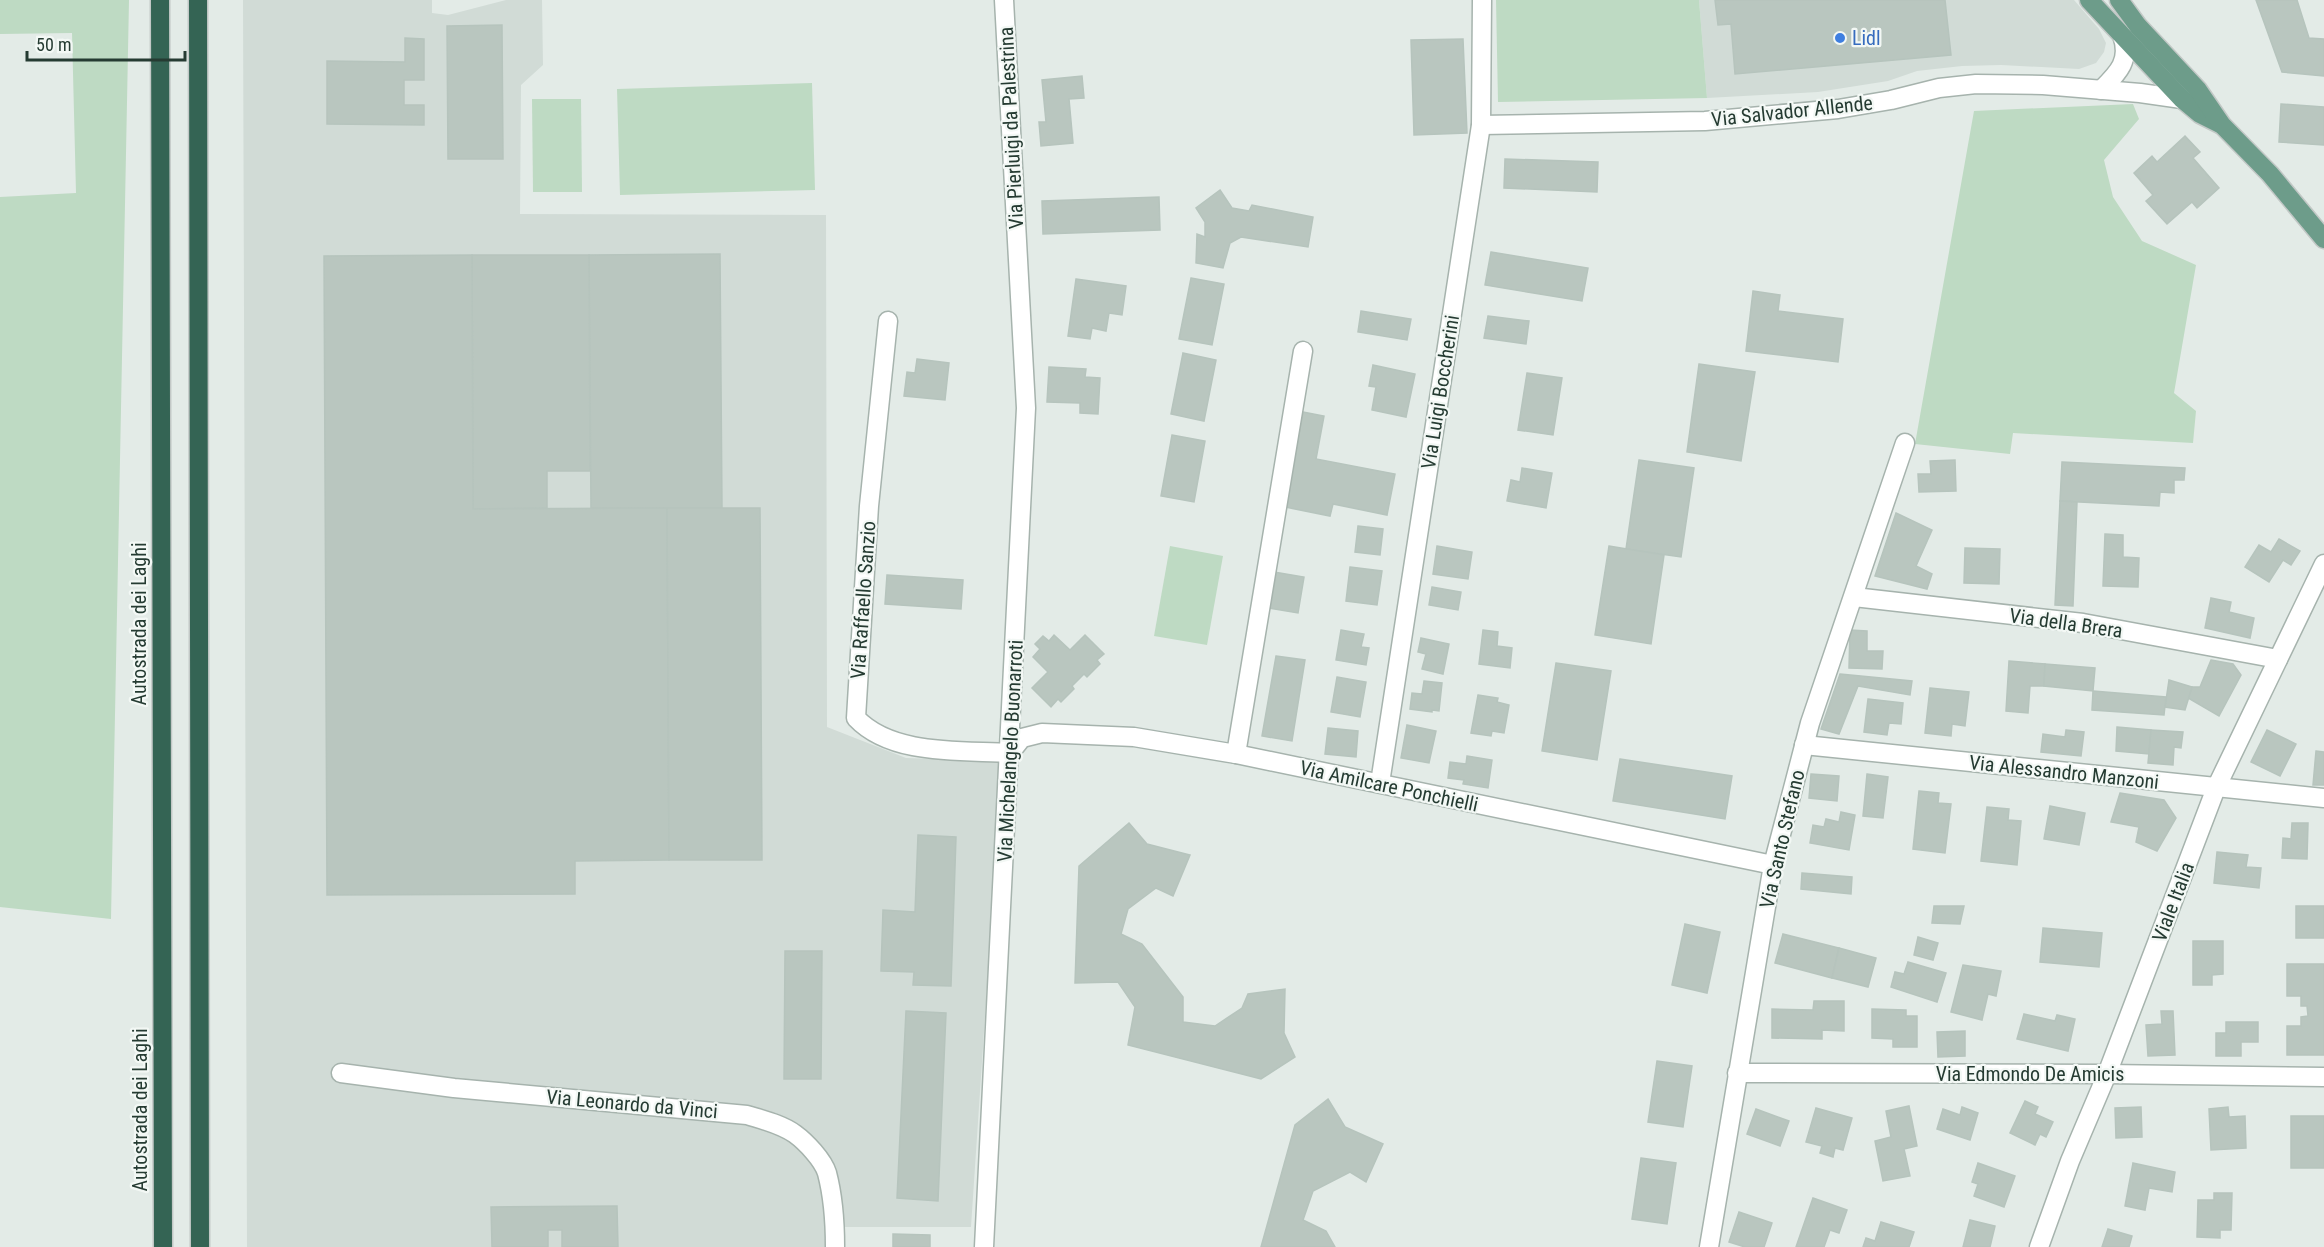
<svg xmlns="http://www.w3.org/2000/svg" width="2324" height="1247" viewBox="0 0 2324 1247" font-family="'Roboto Condensed',sans-serif">
	<style>
		.built { fill: #d1dbd6 }
		.green { fill: #bedac3 }
		.building { fill: #b9c6bf; stroke: #b6c4bd; stroke-width: 1.5 }
		.lines { fill: none; stroke-linecap: round; stroke-linejoin: round }
		.street-casing { stroke: #a6b3ad; stroke-width: 21 }
		.primary-casing { stroke: #c2c8c6; stroke-width: 21 }
		.highway-casing { stroke: #c2c8c6; stroke-width: 21 }
		.street { stroke: #fff; stroke-width: 18 }
		.primary { stroke: #6d9c8a; stroke-width: 18 }
		.highway { stroke: #346454; stroke-width: 18 }
		.shop-dot { fill: #3f7fe0; stroke: #f3f8f5; stroke-width: 2 }
		.labels { text-anchor: middle; stroke-width: 4.5; stroke-linejoin: round; paint-order: stroke }
		.shop-label { font-size: 20px; fill: #366cbe; stroke: #f3f8f5; text-anchor: start }
		.street-label { font-size: 20px; fill: #253b32; stroke: #f3f8f5 }
	</style>
	<rect width="100%" height="100%" fill="#e3ebe7"/>
	<!-- built -->
	<g class="built">
		<path d="M243,0H432V13L448,15L506,0H542L543,65L521,85L520,214L826,215L827,727L906,758L1002,761L971,1227H831L830,1247H247Z"/>
		<path d="M1699,0H2074L2099,29L2106,43L2104,52L2096,63L2079,69L2001,65L1962,66L1917,71L1888,81L1818,92L1707,98Z"/>
	</g>
	<!-- green -->
	<g class="green">
		<path d="M0,0H129L111,919L0,907V197L76,193L72,33L0,34Z"/>
		<path d="M1496,0H1699L1707,98L1498,102Z"/>
		<path d="M812,83L815,190L620,195L617,89Z"/>
		<path d="M532,99H581L582,192H533Z"/>
		<path d="M2133,104L2139,119L2104,160L2113,197L2142,241L2196,265L2174,393L2196,411L2193,443L2013,433L2010,454L1915,444L1974,111Z"/>
		<path d="M1170,546L1223,556L1207,645L1154,636Z"/>
	</g>
	<!-- building -->
	<g class="building">
		<path d="M1715,0H1945L1951,55L1735,74L1731,24L1718,25Z"/>
		<path d="M2256,0H2297L2309,38L2324,39V76L2282,72Z"/>
		<path d="M502,25L503,159H448L447,26Z"/>
		<path d="M405,38L424,39V80H404V105H424V125L327,124V61L405,62Z"/>
		<path d="M1463,39L1467,133L1414,135L1411,40Z"/>
		<path d="M1082,76L1084,98L1069,99L1073,143L1041,146L1039,122H1046L1042,80Z"/>
		<path d="M2281,104L2324,107V145L2279,142Z"/>
		<path d="M2185,136L2200,152L2193,158L2219,188L2197,208L2192,202L2167,224L2146,201L2153,195L2134,173L2152,156L2157,162Z"/>
		<path d="M1505,159L1598,162L1597,192L1504,188Z"/>
		<path d="M1220,190L1232,208L1249,211L1252,205L1313,217L1308,247L1241,237L1230,243L1223,268L1196,263L1197,234L1205,237V222L1196,208Z"/>
		<path d="M1159,197L1160,230L1043,234L1042,201Z"/>
		<path d="M1491,252L1588,268L1582,301L1485,285Z"/>
		<path d="M720,254L722,508H591L589,255Z"/>
		<path d="M472,255H589L590,471H547V508L473,509Z"/>
		<path d="M472,255L473,509L667,508L669,860L575,861V894L327,895L324,256Z"/>
		<path d="M1191,278L1224,284L1212,345L1179,339Z"/>
		<path d="M1076,279L1126,286L1122,315L1109,313L1106,331L1092,328L1090,339L1068,336Z"/>
		<path d="M1753,291L1780,295L1778,311L1843,319L1838,362L1746,351Z"/>
		<path d="M1361,311L1411,319L1407,340L1358,332Z"/>
		<path d="M1488,316L1529,321L1526,344L1484,338Z"/>
		<path d="M1183,353L1216,360L1204,421L1171,414Z"/>
		<path d="M917,359L949,363L945,400L904,396L907,372L915,373Z"/>
		<path d="M1699,364L1755,372L1741,461L1687,452Z"/>
		<path d="M1373,365L1415,374L1406,417L1372,410L1376,387L1369,386Z"/>
		<path d="M1049,367L1086,369L1085,377L1100,378L1098,414L1080,413V403L1047,402Z"/>
		<path d="M1527,373L1562,378L1553,435L1518,430Z"/>
		<path d="M1303,412L1324,416L1316,459L1395,474L1387,515L1333,504L1330,516L1285,507Z"/>
		<path d="M1172,435L1205,441L1194,502L1161,496Z"/>
		<path d="M1639,460L1694,468L1681,557L1626,549Z"/>
		<path d="M1955,460L1956,491L1919,492L1918,474H1931L1930,461Z"/>
		<path d="M2062,462L2185,468L2184,480H2174V493L2160,492L2159,506L2060,501Z"/>
		<path d="M1522,468L1552,473L1546,508L1507,501L1511,480L1520,482Z"/>
		<path d="M2060,501L2077,502L2073,606L2055,605Z"/>
		<path d="M667,508H760L762,860H669Z"/>
		<path d="M1896,513L1932,530L1916,566L1932,574L1927,589L1875,576Z"/>
		<path d="M1358,526L1383,529L1380,555L1355,552Z"/>
		<path d="M2105,534L2123,535V557L2139,558L2138,587L2103,586Z"/>
		<path d="M2279,539L2300,551L2291,565L2283,560L2269,582L2245,567L2259,545L2271,552Z"/>
		<path d="M1437,546L1472,552L1468,579L1433,574Z"/>
		<path d="M1609,546L1664,555L1651,644L1595,635Z"/>
		<path d="M1965,548L2000,549L1999,584L1964,583Z"/>
		<path d="M1350,567L1382,571L1377,605L1346,601Z"/>
		<path d="M1274,572L1304,577L1298,613L1268,608Z"/>
		<path d="M887,575L963,580L961,609L885,604Z"/>
		<path d="M1432,587L1461,592L1458,610L1429,605Z"/>
		<path d="M2211,598L2231,602L2229,612L2254,618L2250,638L2205,628Z"/>
		<path d="M1341,630L1364,634L1361,647L1369,648L1366,665L1336,660Z"/>
		<path d="M1483,630L1498,632L1497,646L1512,648L1510,668L1479,664Z"/>
		<path d="M1850,630L1867,631V651H1883L1882,669L1849,668Z"/>
		<path d="M1054,635L1070,650L1085,635L1104,654L1097,660L1100,664L1087,677L1084,674L1072,686L1074,689L1061,702L1058,699L1051,707L1032,688L1048,672L1033,657L1040,649L1035,644L1043,636L1049,641Z"/>
		<path d="M1421,638L1449,644L1443,674L1422,669L1426,654L1418,652Z"/>
		<path d="M1276,656L1305,660L1292,741L1262,736Z"/>
		<path d="M2211,660L2233,664L2241,675L2219,716L2188,698L2192,687H2200Z"/>
		<path d="M2009,661L2045,664L2044,686H2030L2028,713L2006,711Z"/>
		<path d="M1556,663L1611,671L1597,760L1542,751Z"/>
		<path d="M2045,664L2095,668L2093,691L2044,686Z"/>
		<path d="M1840,674L1912,681L1910,695L1858,686L1839,734L1821,729Z"/>
		<path d="M1337,677L1366,682L1360,717L1331,712Z"/>
		<path d="M2169,680L2192,687L2185,710L2165,707Z"/>
		<path d="M1424,681L1442,683L1439,711L1432,710V712L1410,709L1412,693L1422,694Z"/>
		<path d="M1930,688L1969,692L1965,726L1952,724L1951,736L1925,733Z"/>
		<path d="M2093,691L2166,697L2164,715L2092,710Z"/>
		<path d="M1478,695L1498,698L1497,702L1509,705L1504,733L1492,731L1491,736L1471,733Z"/>
		<path d="M1868,699L1903,703L1901,724L1889,723L1887,735L1864,732Z"/>
		<path d="M1407,725L1436,731L1429,763L1401,758Z"/>
		<path d="M2117,727L2151,730L2149,754L2116,751Z"/>
		<path d="M1328,728L1358,731L1356,757L1325,754Z"/>
		<path d="M2066,730L2084,732L2081,756L2041,752L2043,734L2065,737Z"/>
		<path d="M2151,730L2183,732L2181,748L2174,747L2173,765L2148,763Z"/>
		<path d="M2267,730L2296,744L2280,776L2251,762Z"/>
		<path d="M2316,751L2324,752V785H2313Z"/>
		<path d="M1467,756L1492,760L1488,788L1463,784L1464,780L1448,778L1450,762L1466,764Z"/>
		<path d="M1620,759L1732,776L1725,819L1613,801Z"/>
		<path d="M1811,774L1839,776L1837,801L1809,798Z"/>
		<path d="M1867,774L1888,777L1883,818L1863,816Z"/>
		<path d="M1919,791L1939,793L1938,803L1951,804L1945,853L1913,849Z"/>
		<path d="M2120,793L2164,800L2176,818L2157,851L2136,842L2139,827L2111,822Z"/>
		<path d="M2050,806L2085,813L2079,845L2044,839Z"/>
		<path d="M1987,807L2009,809L2008,820L2021,821L2017,865L1981,861Z"/>
		<path d="M1841,812L1855,815L1849,850L1810,843L1813,825L1824,827L1826,819L1839,822Z"/>
		<path d="M1129,823L1147,844L1190,855L1173,896L1156,888L1128,909L1121,934L1142,944L1183,997V1022L1215,1026L1242,1008L1248,994L1285,989L1284,1033L1295,1057L1261,1079L1128,1045L1135,1007L1118,982L1075,983L1079,866Z"/>
		<path d="M2292,823H2308L2307,859L2282,858L2283,838L2291,839Z"/>
		<path d="M918,835L956,837L951,986L913,985L914,972L881,971L883,910L915,912Z"/>
		<path d="M2217,852L2248,855L2246,867L2261,868L2259,888L2214,883Z"/>
		<path d="M1802,873L1852,877L1851,894L1801,889Z"/>
		<path d="M1934,906H1964L1960,924L1932,923Z"/>
		<rect x="2296" y="906" width="28" height="32"/>
		<path d="M1685,924L1720,932L1707,993L1672,985Z"/>
		<path d="M2043,928L2102,933L2099,967L2040,962Z"/>
		<path d="M1783,934L1839,948L1832,978L1775,963Z"/>
		<path d="M1918,937L1938,943L1933,960L1914,955Z"/>
		<path d="M2193,941H2223V974L2212,975V985H2193Z"/>
		<path d="M1839,948L1876,958L1868,987L1832,978Z"/>
		<path d="M785,951H822L821,1079H784Z"/>
		<path d="M1908,962L1946,973L1937,1002L1891,987L1895,972L1904,974Z"/>
		<path d="M2287,964H2324V1055H2287V1026H2301V1017L2308,1016L2307,1006H2301V996H2287Z"/>
		<path d="M1963,965L2001,971L1996,996L1988,994L1982,1020L1951,1012Z"/>
		<path d="M1814,1001H1844V1031L1822,1030V1039L1772,1038V1009L1813,1010Z"/>
		<path d="M1872,1009L1906,1010V1016H1917V1047H1893V1039L1872,1038Z"/>
		<path d="M906,1011L946,1013L938,1201L897,1198Z"/>
		<path d="M2161,1011H2173L2175,1055L2148,1056L2146,1025L2162,1024Z"/>
		<path d="M2024,1014L2055,1021L2057,1015L2075,1019L2068,1051L2017,1039Z"/>
		<path d="M2226,1022H2258V1042H2241V1056H2216V1033H2226Z"/>
		<path d="M1965,1031V1056L1938,1057L1937,1032Z"/>
		<path d="M1657,1061L1692,1066L1683,1127L1648,1122Z"/>
		<path d="M1328,1099L1345,1127L1383,1144L1366,1182L1350,1172L1313,1191L1303,1220L1326,1231L1335,1247H1261L1295,1125Z"/>
		<path d="M2025,1101L2038,1107L2035,1114L2053,1122L2046,1137L2040,1134L2035,1145L2010,1133Z"/>
		<path d="M1909,1106L1917,1146L1904,1149L1910,1176L1883,1181L1875,1141L1891,1137L1886,1111Z"/>
		<path d="M1962,1107L1978,1113L1970,1140L1937,1129L1943,1109L1960,1115Z"/>
		<path d="M2141,1107L2142,1137L2116,1138L2115,1108Z"/>
		<path d="M2228,1107L2229,1117L2245,1116L2246,1148L2211,1150L2209,1109Z"/>
		<path d="M1816,1108L1852,1118L1843,1150L1835,1148L1833,1157L1820,1153L1822,1146L1806,1142Z"/>
		<path d="M1756,1109L1789,1121L1780,1146L1747,1134Z"/>
		<rect x="2291" y="1116" width="33" height="52"/>
		<path d="M1641,1158L1676,1163L1667,1224L1632,1219Z"/>
		<path d="M1978,1163L2015,1176L2004,1207L1974,1196L1978,1184L1972,1182Z"/>
		<path d="M2133,1163L2175,1172L2172,1192L2149,1188L2145,1210L2125,1206Z"/>
		<path d="M2214,1193H2232L2231,1230H2220V1238L2197,1237L2198,1200H2214Z"/>
		<path d="M1813,1198L1847,1210L1839,1233L1830,1230L1824,1247H1796Z"/>
		<path d="M617,1206L618,1247H562V1230H548V1247H492L491,1207Z"/>
		<path d="M1739,1212L1772,1223L1764,1247H1745L1729,1242Z"/>
		<path d="M1970,1220L1995,1226L1990,1247H1963Z"/>
		<path d="M1881,1222L1914,1232L1909,1247H1863L1866,1238L1875,1241Z"/>
		<path d="M2108,1229L2132,1236L2129,1247H2102Z"/>
		<path d="M893,1234L930,1235V1247H893Z"/>
	</g>
	<g class="lines">
		<defs>
			<g id="street">
				<path d="M2101,90C2118,73 2131,61 2122,35"/>
				<path d="M1481,125L1705,121L1838,109L1891,100L1939,88L1976,84L2043,85L2140,93L2182,99"/>
				<path d="M888,321L869,506L856,718C892,756 961,750 1010,753L1022,738L1042,733L1134,737L1236,754L1773,865"/>
				<path d="M1854,597L2083,623L2278,659"/>
				<path d="M1804,745L2324,798"/>
				<path d="M1236,754L1303,351"/>
				<path d="M1380,783L1481,125L1482,0"/>
				<path d="M341,1073L454,1088L747,1115C763,1120 781,1124 795,1134C806,1142 823,1160 827,1173C833,1196 835,1224 835,1247"/>
				<path d="M1737,1073L2107,1074L2324,1077"/>
				<path d="M984,1247L1026,408L1004,0"/>
				<path d="M1709,1247L1773,865L1810,723L1905,443"/>
				<path d="M2039,1247L2070,1161L2107,1074L2216,788L2324,564"/>
			</g>
			<g id="primary">
				<path d="M2089,0L2182,99L2200,114L2220,124"/>
				<path d="M2119,0L2138,26L2198,90L2222,125L2270,174L2324,239"/>
			</g>
			<g id="highway">
				<path d="M160,0L163,1247"/>
				<path d="M198,0L200,1247"/>
			</g>
		</defs>
		<!-- street casing -->
		<use href="#street" class="street-casing"/>
		<!-- primary casing -->
		<use href="#primary" class="primary-casing"/>
		<!-- highway casing -->
		<use href="#highway" class="highway-casing"/>
		<!-- street -->
		<use href="#street" class="street"/>
		<!-- primary -->
		<use href="#primary" class="primary"/>
		<!-- highway -->
		<use href="#highway" class="highway"/>
	</g>
	<!-- markers -->
	<circle class="shop-dot" cx="1840" cy="38" r="6"/>
	<g class="labels">
		<!-- shop labels -->
		<g class="shop-label">
			<text x="1852" y="45">Lidl</text>
		</g>
		<!-- street labels -->
		<g class="street-label">
			<text transform="translate(1792 111) rotate(-6)" y="7">Via Salvador Allende</text>
			<text transform="translate(1011 128) rotate(-93)" y="7">Via Pierluigi da Palestrina</text>
			<text transform="translate(1440 392) rotate(-81)" y="7">Via Luigi Boccherini</text>
			<text transform="translate(863 600) rotate(-86)" y="7">Via Raffaello Sanzio</text>
			<text transform="translate(2066 623) rotate(8)" y="7">Via della Brera</text>
			<text transform="translate(139 624) rotate(-90)" y="7">Autostrada dei Laghi</text>
			<text transform="translate(1010 751) rotate(-87)" y="7">Via Michelangelo Buonarroti</text>
			<text transform="translate(2064 772) rotate(6)" y="7">Via Alessandro Manzoni</text>
			<text transform="translate(1389 786) rotate(12)" y="7">Via Amilcare Ponchielli</text>
			<text transform="translate(1782 839) rotate(-77)" y="7">Via Santo Stefano</text>
			<text transform="translate(2173 902) rotate(-69)" y="7">Viale Italia</text>
			<text x="2030" y="1081">Via Edmondo De Amicis</text>
			<text transform="translate(632 1104) rotate(5)" y="7">Via Leonardo da Vinci</text>
			<text transform="translate(140 1110) rotate(-90)" y="7">Autostrada dei Laghi</text>
		</g>
	</g>
	<!-- scale -->
	<path d="M27 51v9h158v-9" fill="none" stroke="#253b32" stroke-width="3"/>
	<text x="36" y="51" font-size="18" fill="#253b32" stroke="#f3f8f5" stroke-width="4.5" paint-order="stroke">50 m</text>
</svg>
